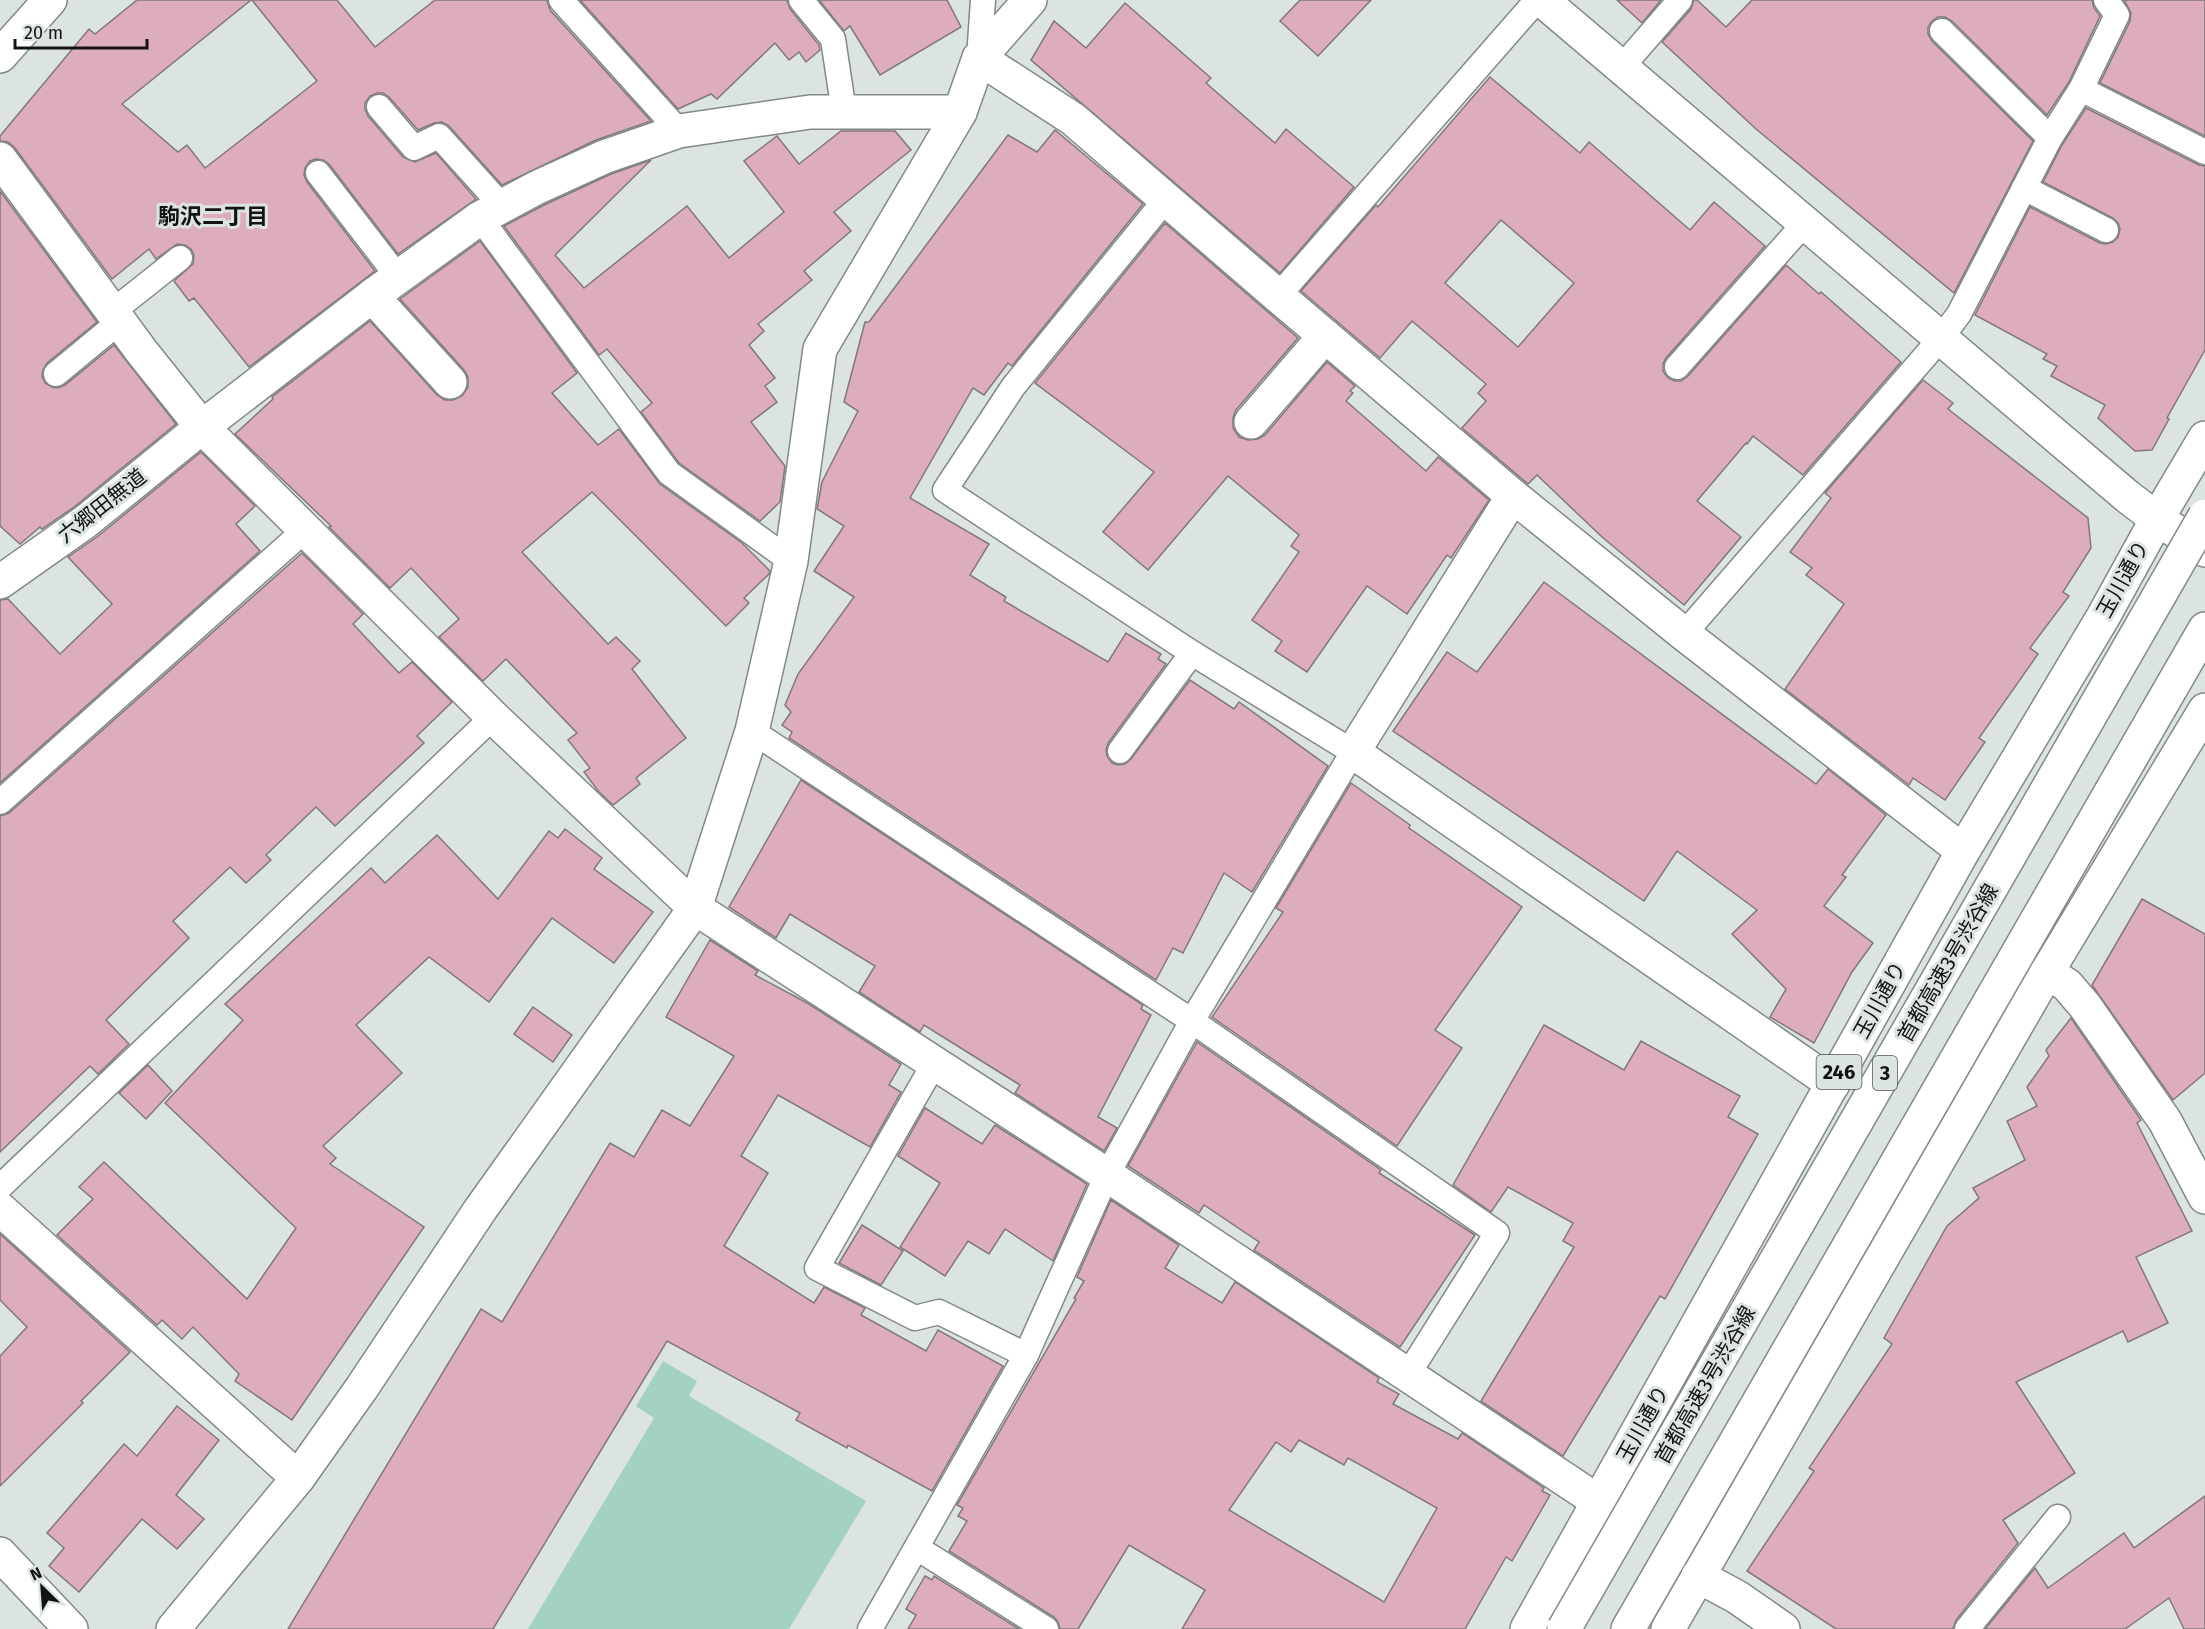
<svg xmlns="http://www.w3.org/2000/svg" width="2205" height="1629" viewBox="0 0 2205 1629" font-family="'Fira Sans','Noto Sans JP',sans-serif">
	<style>
		.green { fill: #a4d2c0 }
		.building { fill: #ddacbd; stroke: #80787b; stroke-width: 1.5; fill-rule: evenodd }
		.lines { fill: none; stroke-linecap: round; stroke-linejoin: round }
		.service-casing { stroke: #828986; stroke-width: 27 }
		.minor-casing { stroke: #828986; stroke-width: 36 }
		.tertiary-casing { stroke: #828986; stroke-width: 36 }
		.secondary-casing { stroke: #828986; stroke-width: 36 }
		.trunk-casing { stroke: #828986; stroke-width: 36 }
		.motorway-casing { stroke: #828986; stroke-width: 36 }
		.service { stroke: #fff; stroke-width: 24 }
		.minor { stroke: #fff; stroke-width: 33 }
		.tertiary { stroke: #fff; stroke-width: 33 }
		.secondary { stroke: #fff; stroke-width: 33 }
		.trunk { stroke: #fff; stroke-width: 33 }
		.motorway { stroke: #fff; stroke-width: 33 }
		.motorway-bridge-casing { stroke: #828986; stroke-width: 36; stroke-linecap: butt }
		.motorway-bridge { stroke: #fff; stroke-width: 33 }
		.labels { text-anchor: middle; stroke-width: 6; stroke-linejoin: round; paint-order: stroke }
		.shield { fill: #dce4e0; stroke: #4e5250; stroke-width: 1.5 }
		.shield-label { font-size: 20px; font-weight: bold; fill: #111413 }
		.street-label { font-size: 21px; fill: #111413; stroke: #dce4e0 }
		.neighbourhood-label { font-size: 22px; font-weight: bold; fill: #111413; stroke: #dce4e0 }
	</style>
	<rect width="100%" height="100%" fill="#dce4e0"/>
	<!-- green -->
	<path class="green" d="M663,1361L697,1381L689,1396L866,1501L789,1629H528L654,1418L636,1406Z"/>
	<!-- building -->
	<g class="building">
		<path d="M137,0H251L122,104L178,152L187,145L205,168L317,81L252,0H337L375,47L435,0H547L550,10L651,121L596,140L502,185L449,126L442,122L434,123L418,130L389,97L383,93H377L370,96L365,103V109L368,116L403,157L415,162L436,153L476,199L398,254L329,164L323,160L316,159L310,161L305,168L304,175L307,182L375,271L249,367L194,298L189,301L174,281L193,264L194,255L191,249L185,245L177,244L156,259L149,249L112,279L15,148L8,142L0,141V136L89,29L95,34Z"/>
		<path d="M580,0H787L790,9L819,45L820,50L806,62L799,52L789,60L775,43L717,99L711,94L678,109Z"/>
		<path d="M819,0H947L961,27L880,75L850,26L844,31Z"/>
		<path d="M1300,0H1371L1318,56L1280,21Z"/>
		<path d="M1617,0H1661L1642,23Z"/>
		<path d="M1694,0H1697L1726,27L1752,0H2092L2094,8L2100,16L2069,82L2047,115L1952,21L1945,17H1938L1932,21L1928,27V34L1932,41L2033,141L1954,293L1756,129L1662,42L1691,9Z"/>
		<path d="M2124,0H2205V136L2100,83L2130,21L2131,13Z"/>
		<path d="M1125,3L1211,78L1206,83L1275,143L1286,129L1354,187L1280,273L1031,60L1054,21L1086,48Z"/>
		<path d="M1490,77L1580,153L1589,142L1690,230L1714,202L1765,246L1666,358L1663,364V371L1668,378L1675,381H1681L1688,376L1786,265L1819,294L1821,292L1901,362L1803,475L1753,436L1747,444L1746,443L1697,501L1741,537L1684,605L1602,537L1537,475L1528,484L1462,428L1486,401L1478,393L1486,384L1412,321L1380,358L1301,291L1376,205L1378,207ZM1501,220L1574,283L1518,347L1445,283Z"/>
		<path d="M2086,108L2199,165L2205,166V350L2167,418L2169,419L2152,450L2135,451L2098,418L2105,405L2051,376L2057,366L2043,359L2047,354L1975,315L2030,207L2100,243L2106,244L2113,242L2118,237L2120,229L2118,223L2113,218L2043,182L2062,145Z"/>
		<path d="M1055,130L1143,204L1012,366L1008,363L984,395L973,388L910,498L989,544L970,575L1006,597L1004,601L1108,662L1126,633L1161,654L1158,659L1166,664L1108,743L1106,750L1107,756L1112,763L1118,765L1125,764L1131,759L1190,680L1234,709L1239,702L1328,766L1252,892L1224,873L1183,953L1173,948L1156,980L789,738L792,732L782,725L791,712L785,705L798,674L854,597L814,571L844,526L817,509L822,482L858,411L844,402L865,322H869L1008,135L1037,152Z"/>
		<path d="M841,131H895L911,150L834,212L851,231L804,271L812,280L758,324L764,331L749,345L775,378L765,386L777,402L751,422L785,466L780,502L760,521L679,463L641,412L652,403L607,349L599,355L504,226L544,205L611,174L651,160L555,255L584,288L687,206L729,258L784,212L744,161L777,136L799,164Z"/>
		<path d="M0,191L97,322L47,363L43,370L42,376L45,383L52,387L58,388L65,385L114,345L176,424L74,507L42,529L40,527L20,544L0,526Z"/>
		<path d="M1165,223L1298,338L1236,410L1233,418V428L1239,437L1248,440L1258,439L1265,435L1327,362L1355,386L1350,391L1353,393L1346,401L1426,471L1438,457L1489,500L1451,558L1447,555L1407,614L1367,586L1307,672L1275,651L1282,641L1252,620L1299,552L1291,546L1299,535L1228,476L1148,570L1103,532L1154,472L1035,383Z"/>
		<path d="M480,241L577,373L552,393L598,445L619,429L660,484L742,543L770,571L769,574L744,598L749,603L726,626L592,492L522,552L608,644L616,637L640,661L632,669L686,738L636,778L640,784L613,805L599,792L584,772L590,768L568,740L577,733L506,659L483,681L439,637L459,619L411,568L390,588L329,527L331,526L235,434L273,399L272,397L370,321L437,395L445,400H453L462,396L468,387V377L464,370L400,299Z"/>
		<path d="M1923,380L1953,403L1948,409L2088,518L2091,548L2063,592L2069,596L2030,648L2038,654L1979,738L1985,742L1945,800L1913,778L1909,785L1785,689L1844,604L1806,575L1812,568L1790,552L1831,498L1825,493Z"/>
		<path d="M201,452L255,506L236,524L260,551L0,783V600L8,599L60,654L112,604L68,557L97,537Z"/>
		<path d="M302,553L363,614L353,624L399,673L412,662L452,702L417,736L424,743L335,826L316,807L266,855L271,860L246,883L230,867L173,921L189,938L106,1020L129,1044L98,1074L90,1066L0,1152V816L9,813Z"/>
		<path d="M1544,582L1816,784L1828,769L1886,815L1842,875L1846,877L1824,906L1873,943L1852,972L1814,1043L1770,1017L1786,989L1732,934L1757,910L1677,851L1644,901L1393,731L1447,652L1477,672Z"/>
		<path d="M801,780L1143,1005L1141,1009L1151,1015L1098,1117L1117,1128L1104,1151L1015,1093L1020,1085L924,1025L920,1032L859,992L875,966L790,914L776,938L729,907Z"/>
		<path d="M1351,783L1410,825L1409,828L1522,907L1435,1030L1462,1048L1397,1146L1212,1017L1283,912L1276,908Z"/>
		<path d="M565,829L602,858L594,869L653,912L614,963L552,918L489,1002L429,957L356,1025L402,1073L323,1146L336,1158L330,1164L424,1227L292,1420L235,1381L239,1374L193,1327L182,1339L162,1320L157,1325L57,1235L93,1199L79,1187L104,1162L247,1299L296,1228L165,1103L243,1020L225,1004L371,868L385,883L437,835L498,899L549,831L558,838Z"/>
		<path d="M2142,899L2205,934V1073L2173,1100L2092,985Z"/>
		<path d="M710,940L758,971L755,975L809,1004L901,1064L889,1085L901,1092L870,1147L778,1095L741,1156L768,1173L724,1246L814,1303L824,1287L865,1308L861,1315L926,1351L938,1330L1003,1366L932,1491L848,1445L847,1448L796,1420L800,1413L667,1341L493,1629H288L481,1309L502,1322L610,1143L634,1157L662,1110L690,1126L734,1056L666,1017Z"/>
		<path d="M533,1007L572,1035L553,1062L514,1034Z"/>
		<path d="M2071,1018L2141,1120L2137,1123L2192,1231L2136,1257L2168,1323L2128,1342L2123,1331L2016,1382L2075,1473L2003,1520L2018,1543L1956,1620L1953,1629H1836L1747,1571L1814,1471L1809,1468L1892,1344L1884,1338L1947,1226L1979,1198L1973,1188L2025,1160L2007,1121L2037,1106L2027,1087L2049,1056L2046,1050Z"/>
		<path d="M1544,1025L1624,1070L1641,1041L1740,1096L1728,1117L1758,1134L1665,1299L1660,1296L1563,1456L1481,1401L1574,1247L1563,1241L1573,1223L1508,1187L1491,1212L1453,1185Z"/>
		<path d="M1197,1042L1381,1170L1379,1173L1475,1235L1400,1347L1254,1250L1259,1242L1204,1205L1199,1213L1128,1166Z"/>
		<path d="M148,1065L172,1091L146,1119L119,1093Z"/>
		<path d="M925,1108L982,1144L995,1125L1087,1184L1053,1261L1005,1229L989,1254L968,1241L945,1276L900,1247L940,1183L898,1156Z"/>
		<path d="M1111,1200L1179,1245L1165,1268L1222,1303L1235,1282L1379,1378L1377,1382L1399,1394L1393,1404L1458,1439L1462,1433L1544,1488L1542,1491L1550,1495L1512,1561L1506,1557L1465,1629H1182L1205,1590L1129,1545L1078,1629H1060L1058,1622L1054,1617L949,1551L967,1521L958,1516L963,1508L957,1505L1076,1299L1074,1298L1084,1281L1077,1277ZM1299,1440L1344,1465L1348,1458L1437,1508L1384,1602L1229,1510L1276,1442L1291,1452Z"/>
		<path d="M862,1225L903,1251L881,1285L839,1263Z"/>
		<path d="M0,1234L130,1352L81,1401L83,1403L0,1486V1356L27,1327L0,1300Z"/>
		<path d="M177,1406L219,1440L176,1495L204,1519L177,1549L142,1519L79,1592L49,1566L64,1548L47,1533L124,1444L137,1456Z"/>
		<path d="M2205,1496V1629H2184L2169,1598L2125,1629H1985L2035,1568L2048,1588L2124,1533L2134,1548Z"/>
		<path d="M925,1576L932,1580L934,1576L1019,1629H908L916,1615L906,1609Z"/>
	</g>
	<g class="lines">
		<defs>
			<g id="service">
				<path d="M561,0L679,131"/>
				<path d="M801,0L833,39L844,112"/>
				<path d="M1942,31L2050,138"/>
				<path d="M979,58L983,0"/>
				<path d="M1621,68L1680,0"/>
				<path d="M2081,89L2205,152"/>
				<path d="M379,107L414,148L439,136L502,206"/>
				<path d="M318,173L398,277"/>
				<path d="M2024,188L2106,230"/>
				<path d="M480,218L669,473L791,561"/>
				<path d="M1278,296L1537,0"/>
				<path d="M112,312L180,258"/>
				<path d="M1677,367L1804,224"/>
				<path d="M56,374L119,322"/>
				<path d="M1684,634L1941,338L1959,314L2050,138L2081,89L2117,15L2106,0"/>
				<path d="M752,731L1192,1021L1497,1233L1407,1376"/>
				<path d="M1120,751L1192,653"/>
				<path d="M0,802L305,530"/>
				<path d="M935,1062L817,1268L915,1318L939,1312L1026,1355"/>
				<path d="M0,1187L493,717"/>
				<path d="M917,1548L1046,1629"/>
				<path d="M870,1629L1026,1355L1107,1175L1192,1021L1353,752L1192,653L945,490L1013,387L1166,199"/>
				<path d="M1967,1629L2058,1517"/>
			</g>
			<g id="minor">
				<path d="M979,58L1073,119L1278,296L1513,496L1684,634L1963,851"/>
				<path d="M0,159L142,352L202,427L493,717L695,908L1107,1175L1599,1502"/>
				<path d="M372,296L450,382"/>
				<path d="M1251,422L1325,336"/>
				<path d="M1513,496L1353,752L1833,1084"/>
				<path d="M0,582L85,522L202,427L372,296L480,218L536,188L604,157L679,131L810,112H960"/>
				<path d="M2047,972L2067,985L2085,1006L2165,1121L2205,1197"/>
				<path d="M0,1209L298,1478"/>
				<path d="M0,1554L71,1629"/>
				<path d="M1698,1576L1737,1597L1783,1629"/>
				<path d="M173,1629L298,1478L361,1389L480,1210L695,908L752,731L791,561L820,349L960,112L979,58L1030,0"/>
			</g>
			<g id="tertiary">
				<path d="M1542,0L2128,497L2157,519"/>
				<path d="M0,56L50,0"/>
			</g>
			<path id="secondary" d="M2157,519L2205,550"/>
			<g id="trunk">
				<path d="M1527,1629L1963,851L2103,617L2157,519L2205,438"/>
				<path d="M1668,1629L2047,972L2205,710"/>
			</g>
			<path id="motorway" d="M1628,1629L2205,629"/>
		</defs>
		<!-- service casing -->
		<use href="#service" class="service-casing"/>
		<!-- minor casing -->
		<use href="#minor" class="minor-casing"/>
		<!-- tertiary casing -->
		<use href="#tertiary" class="tertiary-casing"/>
		<!-- secondary casing -->
		<use href="#secondary" class="secondary-casing"/>
		<!-- trunk casing -->
		<use href="#trunk" class="trunk-casing"/>
		<!-- motorway casing -->
		<use href="#motorway" class="motorway-casing"/>
		<!-- service -->
		<use href="#service" class="service"/>
		<!-- minor -->
		<use href="#minor" class="minor"/>
		<!-- tertiary -->
		<use href="#tertiary" class="tertiary"/>
		<!-- secondary -->
		<use href="#secondary" class="secondary"/>
		<!-- trunk -->
		<use href="#trunk" class="trunk"/>
		<!-- motorway -->
		<use href="#motorway" class="motorway"/>
		<defs>
			<path id="motorway-bridge" d="M1564,1629L2205,516"/>
		</defs>
		<!-- motorway-bridge casing -->
		<use href="#motorway-bridge" class="motorway-bridge-casing"/>
		<!-- motorway-bridge -->
		<use href="#motorway-bridge" class="motorway-bridge"/>
	</g>
	<g class="labels">
		<!-- shield labels -->
		<g class="shield">
			<rect x="1816.5" y="1055" width="45" height="34" rx="4.5"/>
			<rect x="1873" y="1056" width="24" height="34" rx="4.5"/>
		</g>
		<g class="shield-label">
			<text x="1839" y="1079">246</text>
			<text x="1885" y="1080">3</text>
		</g>
		<!-- street labels -->
		<g class="street-label">
			<text transform="translate(102 506) rotate(-38)" y="7">六郷田無道</text>
			<text transform="translate(2123 579) rotate(-61)" y="7">玉川通り</text>
			<text transform="translate(1948 963) rotate(-60)" y="7">首都高速3号渋谷線</text>
			<text transform="translate(1880 1000) rotate(-61)" y="7">玉川通り</text>
			<text transform="translate(1705 1385) rotate(-60)" y="7">首都高速3号渋谷線</text>
			<text transform="translate(1643 1424) rotate(-61)" y="7">玉川通り</text>
		</g>
		<!-- neighbourhood labels -->
		<g class="neighbourhood-label">
			<text x="213" y="224">駒沢二丁目</text>
		</g>
	</g>
	<!-- north arrow -->
	<g transform="translate(42 1587) rotate(335)" stroke="#dce4e0" stroke-width="4.5" paint-order="stroke">
	<path d="M0-4.5L10 22L0 15L-10 22Z" fill="#111413"/>
	<text y="-9" font-size="16" font-weight="bold" text-anchor="middle" fill="#111413">N</text>
	</g>
	<!-- scale -->
	<path d="M15 39v9h132v-9" fill="none" stroke="#111413" stroke-width="3"/>
	<text x="24" y="39" font-size="18" fill="#111413" stroke="#dce4e0" stroke-width="4.5" paint-order="stroke">20 m</text>
</svg>
